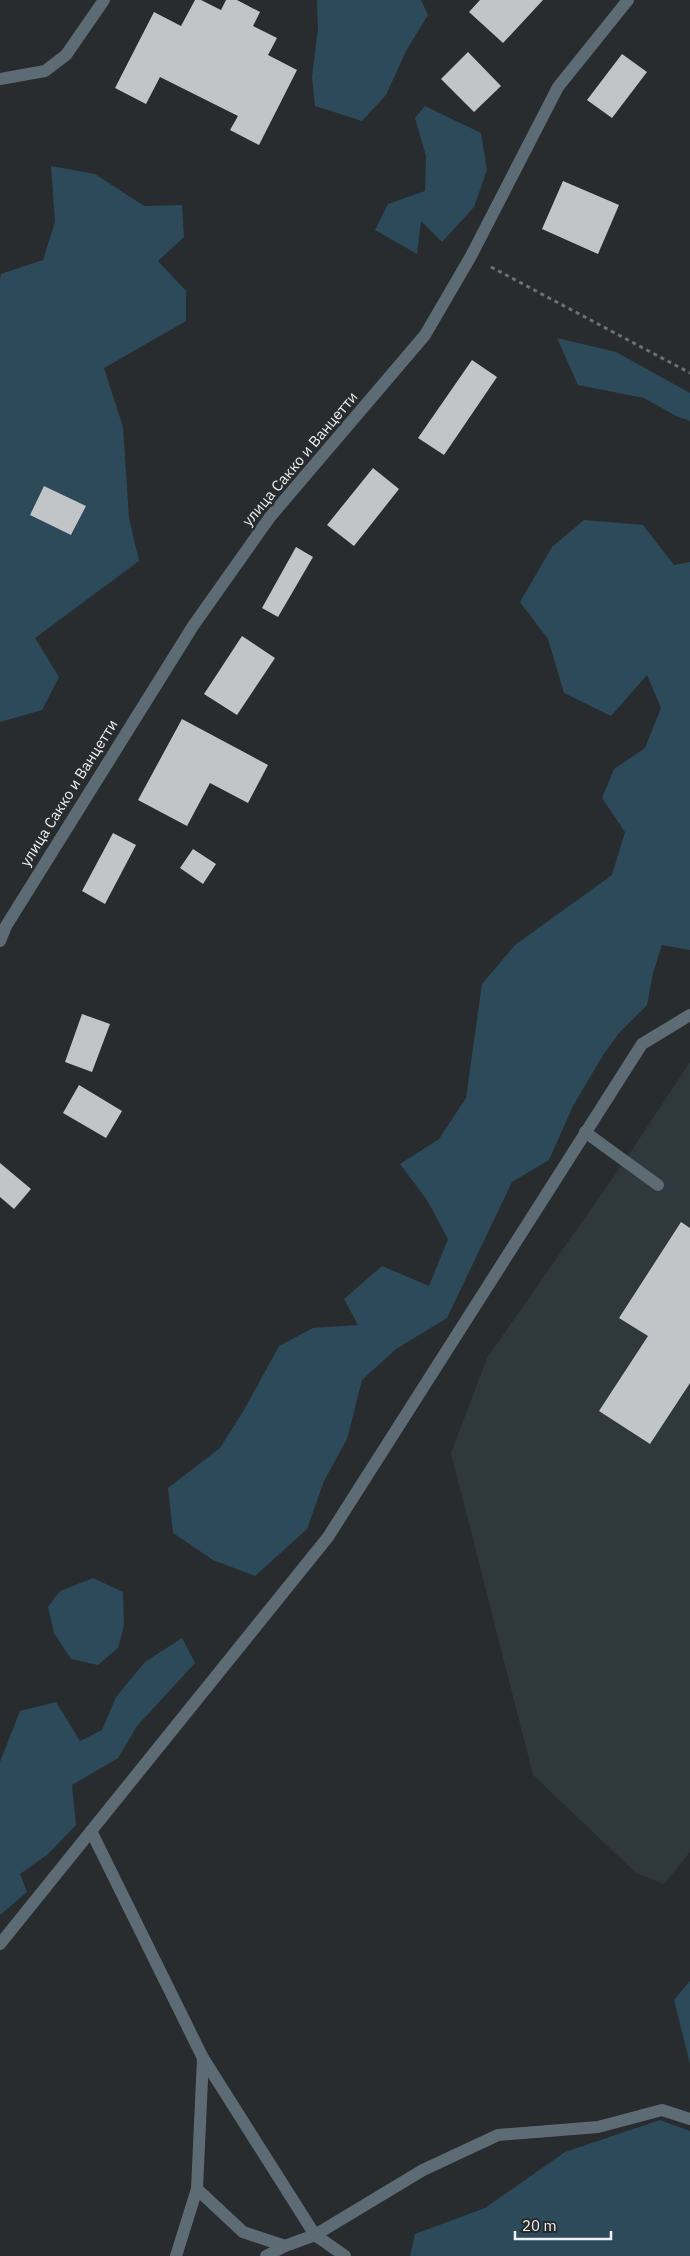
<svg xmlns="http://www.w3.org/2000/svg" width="690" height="2256" viewBox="0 0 690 2256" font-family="'IBM Plex Sans',sans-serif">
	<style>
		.built { fill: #2f383d }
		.green { fill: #2c4a5a; fill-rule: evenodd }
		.building { fill: #c1c5c7 }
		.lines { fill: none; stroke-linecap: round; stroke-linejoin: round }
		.path { stroke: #6d7072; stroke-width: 3; stroke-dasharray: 4 4; stroke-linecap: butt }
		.service { stroke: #5d6c74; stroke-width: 12 }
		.minor { stroke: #5d6c74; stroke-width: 12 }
		.labels { text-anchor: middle; stroke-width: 5; stroke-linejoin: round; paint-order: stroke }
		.street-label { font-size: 15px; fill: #eef0f2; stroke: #292c2e }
	</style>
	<rect width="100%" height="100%" fill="#292c2e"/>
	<!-- built -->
	<path class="built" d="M690,1062V1852L664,1884L636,1873L533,1775L451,1453L487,1358L626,1159Z"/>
	<!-- green -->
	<g class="green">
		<path d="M317,0H421L428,15L406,51L386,95L362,121L315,106L312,77L318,28Z"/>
		<path d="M425,106L481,133L487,170L474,207L442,242L421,221L417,254L375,230L388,204L425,191L426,156L415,118Z"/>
		<path d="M51,166L95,174L144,206L182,205L184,237L158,261L186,291V321L104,368L123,427L129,518L139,561L35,638L59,677L42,710L0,722V280L1,274L43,260L55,222ZM44,486L85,506L72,535L30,515Z"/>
		<path d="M557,338L616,352L690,393V421L676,416L644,398L578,385Z"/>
		<path d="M584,520L643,525L674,565L690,562V950L662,945L653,973L647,1005L619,1033L603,1055L573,1106L549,1160L512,1182L447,1318L396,1349L362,1380L347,1439L324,1481L307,1529L255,1576L213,1560L173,1533L168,1488L220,1448L244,1410L279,1346L313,1328L358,1325L344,1299L382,1266L429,1286L448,1239L427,1200L400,1164L439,1139L466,1098L482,984L515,945L612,875L625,832L602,798L614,769L645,748L661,708L647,675L611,716L564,693L548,639L520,602L552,547Z"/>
		<path d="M93,1578L123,1592L124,1626L118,1648L98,1665L71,1659L54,1633L48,1607L60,1591Z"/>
		<path d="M182,1638L195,1663L137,1726L118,1758L72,1785L76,1825L48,1854L20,1874L27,1892L0,1915V1762L20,1711L56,1702L80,1741L102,1730L116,1697L145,1662Z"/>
		<path d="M690,1981V2064L674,2000Z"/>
		<path d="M660,2120L690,2131V2256H410L415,2234L485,2208L565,2152Z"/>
	</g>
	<!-- building -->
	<g class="building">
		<path d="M195,0H201L221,10L226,0H237L260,12L253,26L277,38L268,55L297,70L259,145L230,130L238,116L160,77L146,104L115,88L154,12L181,26Z"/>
		<path d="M480,0H543L503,43L469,12Z"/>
		<path d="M468,52L501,86L474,112L441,79Z"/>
		<path d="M622,54L647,72L612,118L587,100Z"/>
		<path d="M563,181L619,205L598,254L542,229Z"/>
		<path d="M472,360L497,377L444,455L418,438Z"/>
		<path d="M373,468L399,489L354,546L327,525Z"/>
		<path d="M44,486L86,506L71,535L30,515Z"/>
		<path d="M296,547L313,557L278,617L262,608Z"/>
		<path d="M242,636L275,658L237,715L204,694Z"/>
		<path d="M182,719L268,765L248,803L210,783L187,826L138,800Z"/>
		<path d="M113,833L136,845L105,904L82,891Z"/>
		<path d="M193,849L216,864L203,884L180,868Z"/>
		<path d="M82,1014L110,1024L92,1072L65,1062Z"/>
		<path d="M79,1085L122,1111L106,1138L63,1113Z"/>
		<path d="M0,1163L31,1189L14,1209L0,1197Z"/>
		<path d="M681,1222L690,1228V1383L650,1444L599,1411L648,1336L619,1318Z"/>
	</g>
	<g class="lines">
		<!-- path -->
		<path class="path" d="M491,267L690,373"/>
		<!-- service -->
		<g class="service">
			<path d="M0,941L6,926L193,626L270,517L425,335L471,256L558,87L628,0"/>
			<path d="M585,1132L658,1185"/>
			<path d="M315,2235L423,2170L498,2135L598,2127L662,2110L690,2119"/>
		</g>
		<!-- minor -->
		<g class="minor">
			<path d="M0,79L45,71L66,55L104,0"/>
			<path d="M91,1831L203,2058L315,2235L345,2256"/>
			<path d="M0,1944L328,1537L642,1044L690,1015"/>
			<path d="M197,2189L243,2232L285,2246L315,2235"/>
			<path d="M176,2256L197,2189L203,2058"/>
			<path d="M266,2256L285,2246"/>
		</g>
	</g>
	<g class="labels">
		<!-- street labels -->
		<g class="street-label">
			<text transform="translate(300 459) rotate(-50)" y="5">улица Сакко и Ванцетти</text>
			<text transform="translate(69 793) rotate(-58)" y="5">улица Сакко и Ванцетти</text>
		</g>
	</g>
	<!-- scale -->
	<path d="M515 2231v8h96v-8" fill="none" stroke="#eef0f2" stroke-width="2.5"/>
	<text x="522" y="2231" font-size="15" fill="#eef0f2" stroke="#292c2e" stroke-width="4" paint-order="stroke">20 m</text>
</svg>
